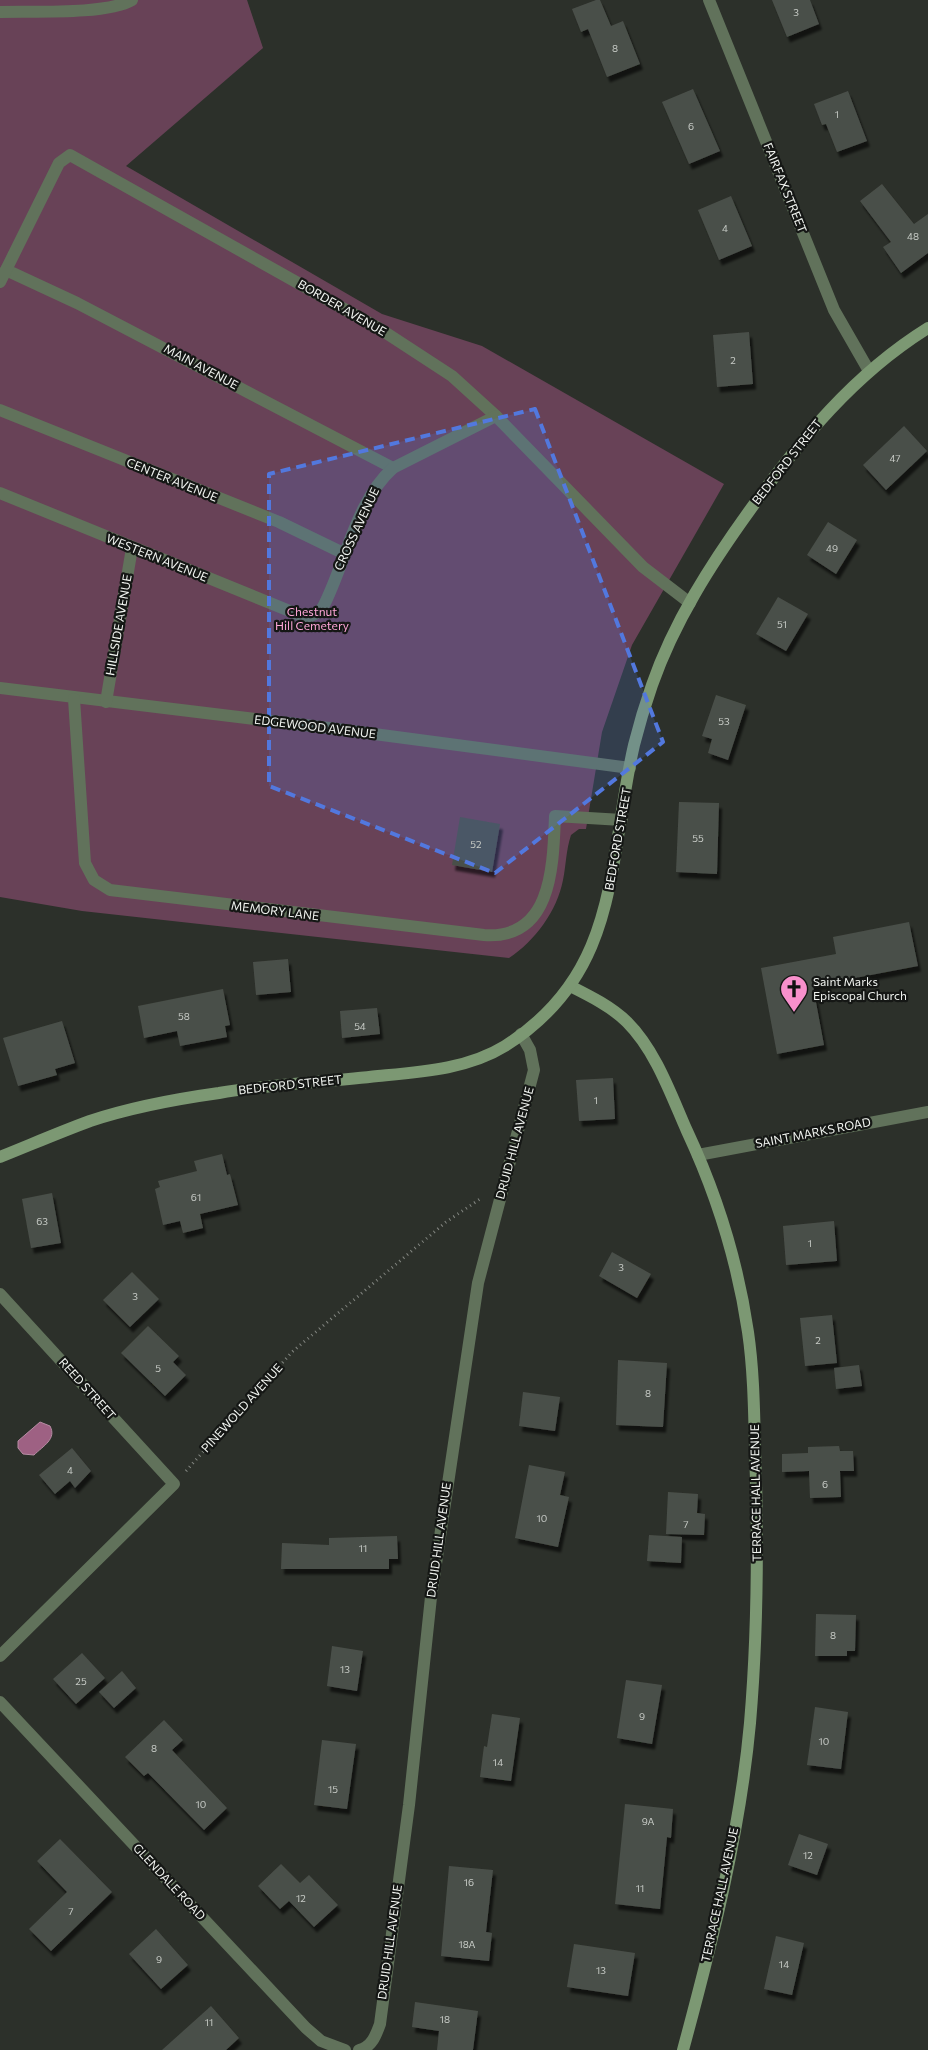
<svg xmlns="http://www.w3.org/2000/svg" width="928" height="2050" viewBox="0 0 928 2050" font-family="Commissioner,sans-serif">
	<style>
		.green { fill: #684257 }
		.water { fill: #9e6183; stroke: #b78da4 }
		.building { fill: #4a4f49; filter: url(#shadow) }
		.lines { fill: none; stroke-linecap: round; stroke-linejoin: round }
		.path { stroke: #838681; stroke-width: 3; stroke-dasharray: 1 4; stroke-linecap: butt }
		.service { stroke: #61725b; stroke-width: 12 }
		.minor { stroke: #61725b; stroke-width: 12 }
		.secondary { stroke: #7c9873; stroke-width: 12 }
		.marked { fill: #5278de; fill-opacity: 0.2; stroke: #5278de; stroke-width: 4; stroke-dasharray: 10 6; stroke-linejoin: round }
		.labels { text-anchor: middle; stroke-width: 4.5; stroke-linejoin: round; paint-order: stroke }
		.number-label { font-size: 10px; fill: #c7cbc6 }
		.street-label { font-size: 12px; fill: #f1f4f0; stroke: #151715 }
		.park-label { font-size: 12px; fill: #ffa7d8; stroke: #151715 }
		.poi-label { font-size: 12px; fill: #f1f4f0; stroke: #151715; text-anchor: start }
	</style>
	<defs>
		<filter id="shadow"><feDropShadow dx="3" dy="5.5" stdDeviation="1" flood-color="#0009"/></filter>
	</defs>
	<rect width="100%" height="100%" fill="#2c302a"/>
	<!-- green -->
	<path class="green" d="M0,0H247L263,48L126,166L382,314L482,346L724,484L632,645L602,732L586,829H579L571,835C566,850 566,865 563,880C557,911 535,941 509,958L82,911L0,897Z"/>
	<!-- water -->
	<path class="water" d="M40,1422L50,1426C57,1439 43,1446 34,1455L23,1454L18,1448V1441Z"/>
	<!-- building -->
	<g class="building">
		<path d="M596,0H600L611,26L623,21L640,64L607,77L588,29L581,32L572,9Z"/>
		<path d="M772,0H810L819,24L787,37Z"/>
		<path d="M693,89L720,151L689,164L662,102Z"/>
		<path d="M848,91L867,141L837,152L826,124L822,125L814,104Z"/>
		<path d="M882,184L914,224L928,214V253L901,273L883,247L891,242L860,201Z"/>
		<path d="M731,196L752,246L719,260L698,210Z"/>
		<path d="M749,332L753,384L717,387L713,335Z"/>
		<path d="M904,426L927,451L886,490L863,465Z"/>
		<path d="M828,522L857,540L836,574L807,555Z"/>
		<path d="M778,597L808,614L786,651L756,634Z"/>
		<path d="M716,695L746,705L728,760L708,753L712,739L702,736Z"/>
		<path d="M679,802L719,803L717,874L676,872Z"/>
		<path d="M460,817L500,824L492,872L452,865Z"/>
		<path d="M909,922L918,966L813,986L824,1045L777,1054L761,968L836,954L833,937Z"/>
		<path d="M288,959L291,992L256,995L253,962Z"/>
		<path d="M223,989L230,1025L225,1026L227,1037L180,1046L177,1031L144,1038L138,1006Z"/>
		<path d="M377,1008L380,1034L342,1038L340,1011Z"/>
		<path d="M62,1021L75,1063L55,1069L57,1075L18,1086L3,1038Z"/>
		<path d="M613,1078L615,1119L579,1121L576,1080Z"/>
		<path d="M222,1154L227,1175L230,1174L238,1205L200,1214L203,1228L183,1233L180,1221L163,1225L155,1189L160,1187L158,1181L197,1171L194,1161Z"/>
		<path d="M52,1193L61,1243L31,1248L22,1199Z"/>
		<path d="M834,1221L837,1261L786,1265L783,1226Z"/>
		<path d="M612,1252L651,1274L637,1298L599,1276Z"/>
		<path d="M132,1272L159,1299L130,1327L103,1300Z"/>
		<path d="M832,1315L837,1363L805,1366L800,1318Z"/>
		<path d="M148,1326L179,1356L173,1362L186,1375L165,1396L121,1353Z"/>
		<path d="M618,1360L667,1363L663,1427L616,1425Z"/>
		<path d="M859,1365L862,1386L836,1389L834,1368Z"/>
		<path d="M523,1392L560,1397L555,1431L519,1426Z"/>
		<path d="M839,1446L840,1451H853L854,1471H840L841,1497L810,1498L809,1471L782,1472V1454L808,1453V1447Z"/>
		<path d="M72,1448L91,1471L75,1488L70,1481L55,1494L39,1475Z"/>
		<path d="M529,1465L565,1472L560,1495L569,1497L558,1547L515,1538Z"/>
		<path d="M668,1492L698,1494L697,1513L705,1514L704,1535L666,1534Z"/>
		<path d="M649,1535L682,1537L681,1563L647,1561Z"/>
		<path d="M397,1536L398,1559H389V1569H281L282,1543L329,1545V1538Z"/>
		<path d="M816,1614L856,1615L855,1651H847V1656H815Z"/>
		<path d="M332,1646L363,1651L357,1691L327,1686Z"/>
		<path d="M82,1653L105,1678L76,1704L53,1679Z"/>
		<path d="M122,1671L136,1688L114,1708L99,1692Z"/>
		<path d="M626,1680L662,1685L652,1744L617,1738Z"/>
		<path d="M815,1707L848,1712L841,1769L807,1765Z"/>
		<path d="M492,1714L520,1718L511,1781L480,1777L484,1746L487,1747Z"/>
		<path d="M164,1720L183,1740L172,1750L227,1808L204,1830L148,1773L144,1776L125,1757Z"/>
		<path d="M322,1740L356,1744L347,1809L314,1805Z"/>
		<path d="M625,1804L673,1809L671,1838L667,1837L660,1909L615,1904Z"/>
		<path d="M799,1834L828,1844L817,1875L788,1865Z"/>
		<path d="M60,1839L112,1892L51,1951L29,1929L67,1892L37,1861Z"/>
		<path d="M281,1864L300,1883L309,1875L338,1905L314,1927L289,1901L280,1909L258,1886Z"/>
		<path d="M449,1866L493,1870L486,1932L492,1933L489,1961L441,1956Z"/>
		<path d="M156,1929L188,1965L161,1989L129,1954Z"/>
		<path d="M776,1936L804,1943L792,1995L764,1989Z"/>
		<path d="M574,1944L635,1953L628,1996L567,1987Z"/>
		<path d="M415,2002L478,2011L473,2050H437L439,2031L412,2027Z"/>
		<path d="M211,2006L239,2038L226,2050H162Z"/>
	</g>
	<g class="lines">
		<!-- path -->
		<path class="path" d="M186,1471L292,1352L446,1222L480,1199"/>
		<!-- service -->
		<g class="service">
			<path d="M0,12C32,11 106,15 132,0"/>
			<path d="M6,270L77,303L393,468"/>
			<path d="M0,282L59,163L70,155L380,329L452,376L496,416L643,567L690,603"/>
			<path d="M0,410L279,522L343,553"/>
			<path d="M0,493L302,616H311C316,614 320,611 323,607C346,563 355,502 393,468L496,416"/>
			<path d="M0,688L329,728L630,768"/>
			<path d="M74,699L85,863L94,880L110,890L484,935C552,940 553,867 555,816L622,820"/>
			<path d="M106,702L132,548"/>
		</g>
		<!-- minor -->
		<g class="minor">
			<path d="M709,0L834,310L869,371"/>
			<path d="M698,1155L928,1112"/>
			<path d="M0,1294L174,1484L0,1656"/>
			<path d="M0,1702L306,2028L321,2041L345,2050"/>
			<path d="M359,2050C372,2047 376,2035 380,2024L409,1805L431,1597L478,1283L534,1070L530,1050L521,1034"/>
		</g>
		<!-- secondary -->
		<g class="secondary">
			<path d="M570,986C590,996 612,1007 627,1022C656,1051 671,1095 687,1131C716,1193 738,1264 748,1332C755,1380 754,1430 756,1479C758,1560 757,1641 750,1723C740,1833 712,1943 683,2050"/>
			<path d="M0,1157C30,1145 60,1132 90,1121C132,1107 176,1099 219,1093C271,1084 325,1082 378,1076C421,1072 468,1069 505,1046C622,972 607,862 634,745C639,725 645,705 652,685C674,622 711,564 750,510C800,440 854,374 928,328"/>
		</g>
	</g>
	<!-- marked area -->
	<path class="marked" d="M535,409L663,742L495,873L269,786V474Z"/>
	<!-- icons -->
	<defs>
		<symbol id="church-pin" viewBox="-11 -11 22 30"><path d="M0 17L-7.5 6A9.5 9.5 0 1 1 7.5 6Z" fill="#f890cc" stroke="#151715"/><path d="M-1.2-6h2.4v3.5h3.3v2.4h-3.3V6h-2.4V-.1h-3.3v-2.4h3.3Z" fill="#111"/></symbol>
	</defs>
	<g fill-rule="evenodd">
		<use href="#church-pin" x="778" y="973" width="32" height="43"/>
	</g>
	<g class="labels">
		<!-- number labels -->
		<g class="number-label">
			<text x="796" y="16">3</text>
			<text x="615" y="52">8</text>
			<text x="837" y="118">1</text>
			<text x="691" y="130">6</text>
			<text x="725" y="232">4</text>
			<text x="913" y="240">48</text>
			<text x="733" y="364">2</text>
			<text x="895" y="462">47</text>
			<text x="832" y="552">49</text>
			<text x="782" y="628">51</text>
			<text x="724" y="725">53</text>
			<text x="698" y="842">55</text>
			<text x="476" y="848">52</text>
			<text x="184" y="1020">58</text>
			<text x="360" y="1030">54</text>
			<text x="596" y="1104">1</text>
			<text x="196" y="1201">61</text>
			<text x="42" y="1225">63</text>
			<text x="810" y="1247">1</text>
			<text x="621" y="1271">3</text>
			<text x="135" y="1300">3</text>
			<text x="818" y="1344">2</text>
			<text x="158" y="1372">5</text>
			<text x="648" y="1397">8</text>
			<text x="70" y="1474">4</text>
			<text x="825" y="1488">6</text>
			<text x="542" y="1522">10</text>
			<text x="686" y="1528">7</text>
			<text x="363" y="1552">11</text>
			<text x="833" y="1639">8</text>
			<text x="345" y="1673">13</text>
			<text x="81" y="1685">25</text>
			<text x="642" y="1720">9</text>
			<text x="824" y="1745">10</text>
			<text x="154" y="1752">8</text>
			<text x="498" y="1766">14</text>
			<text x="333" y="1793">15</text>
			<text x="201" y="1808">10</text>
			<text x="648" y="1825">9A</text>
			<text x="808" y="1859">12</text>
			<text x="469" y="1886">16</text>
			<text x="640" y="1892">11</text>
			<text x="301" y="1902">12</text>
			<text x="71" y="1915">7</text>
			<text x="467" y="1948">18A</text>
			<text x="159" y="1963">9</text>
			<text x="784" y="1968">14</text>
			<text x="601" y="1974">13</text>
			<text x="445" y="2023">18</text>
			<text x="209" y="2026">11</text>
		</g>
		<!-- street labels -->
		<g class="street-label">
			<text transform="translate(785 188) rotate(68)" y="4">FAIRFAX STREET</text>
			<text transform="translate(342 308) rotate(30)" y="4">BORDER AVENUE</text>
			<text transform="translate(201 367) rotate(28)" y="4">MAIN AVENUE</text>
			<text transform="translate(787 462) rotate(-52)" y="4">BEDFORD STREET</text>
			<text transform="translate(172 480) rotate(22)" y="4">CENTER AVENUE</text>
			<text transform="translate(357 529) rotate(-65)" y="4">CROSS AVENUE</text>
			<text transform="translate(157 558) rotate(22)" y="4">WESTERN AVENUE</text>
			<text transform="translate(119 625) rotate(-80)" y="4">HILLSIDE AVENUE</text>
			<text transform="translate(315 727) rotate(7)" y="4">EDGEWOOD AVENUE</text>
			<text transform="translate(618 839) rotate(-80)" y="4">BEDFORD STREET</text>
			<text transform="translate(275 911) rotate(7)" y="4">MEMORY LANE</text>
			<text transform="translate(290 1085) rotate(-6)" y="4">BEDFORD STREET</text>
			<text transform="translate(813 1133) rotate(-11)" y="4">SAINT MARKS ROAD</text>
			<text transform="translate(515 1143) rotate(-75)" y="4">DRUID HILL AVENUE</text>
			<text transform="translate(87 1389) rotate(48)" y="4">REED STREET</text>
			<text transform="translate(242 1408) rotate(-48)" y="4">PINEWOLD AVENUE</text>
			<text transform="translate(756 1493) rotate(-91)" y="4">TERRACE HALL AVENUE</text>
			<text transform="translate(439 1540) rotate(-82)" y="4">DRUID HILL AVENUE</text>
			<text transform="translate(169 1882) rotate(47)" y="4">GLENDALE ROAD</text>
			<text transform="translate(720 1895) rotate(-78)" y="4">TERRACE HALL AVENUE</text>
			<text transform="translate(390 1942) rotate(-82)" y="4">DRUID HILL AVENUE</text>
		</g>
		<!-- park labels -->
		<g class="park-label">
			<text x="312" y="616">Chestnut<tspan x="312" dy="14">Hill Cemetery</tspan></text>
		</g>
		<!-- poi labels -->
		<g class="poi-label">
			<text x="813" y="986">Saint Marks<tspan x="813" dy="14">Episcopal Church</tspan></text>
		</g>
	</g>
</svg>
